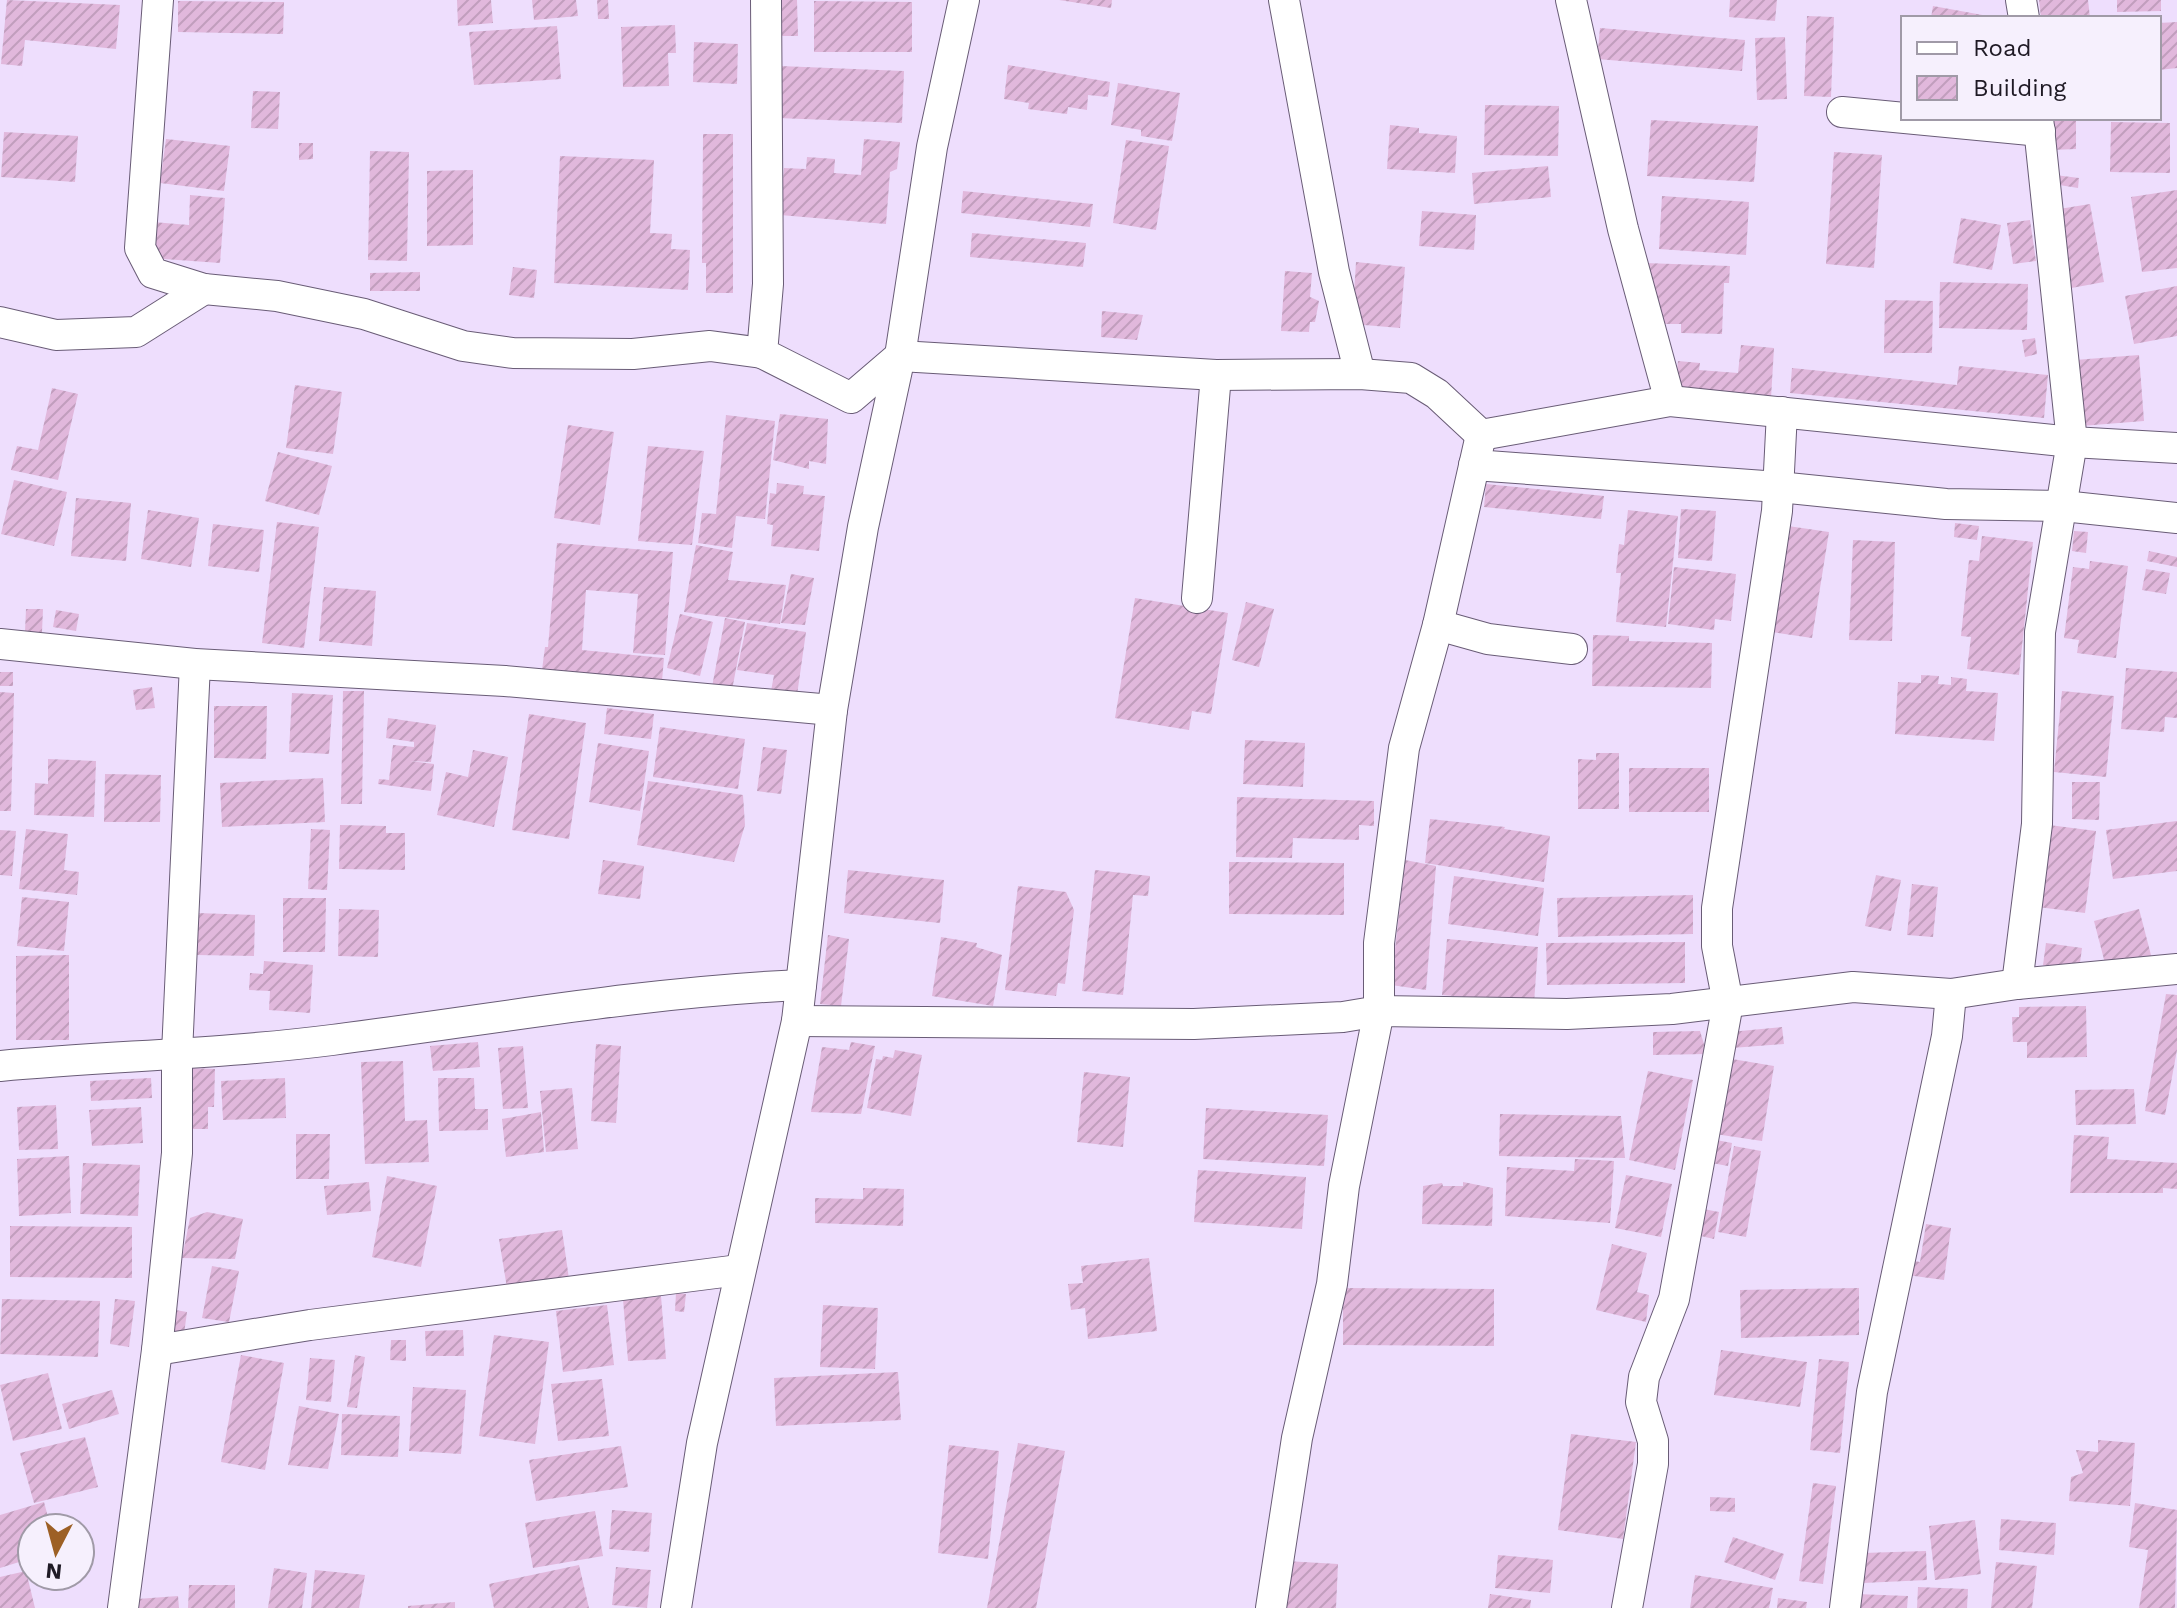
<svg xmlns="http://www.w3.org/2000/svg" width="2177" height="1608" viewBox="0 0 2177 1608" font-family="'Work Sans',sans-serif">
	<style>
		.building { fill: url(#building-hatch) }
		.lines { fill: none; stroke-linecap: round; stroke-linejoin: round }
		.minor-casing { stroke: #695c76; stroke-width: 32 }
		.minor { stroke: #fff; stroke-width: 30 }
	</style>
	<defs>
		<pattern id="building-hatch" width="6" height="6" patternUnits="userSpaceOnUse" patternTransform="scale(2)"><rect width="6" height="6" fill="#e1b8dc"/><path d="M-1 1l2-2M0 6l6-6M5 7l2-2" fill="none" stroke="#c19ebd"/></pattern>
	</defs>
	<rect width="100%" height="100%" fill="#eedefd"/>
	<!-- building -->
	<g class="building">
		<path d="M7,0L120,5L116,49L25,40L22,66L1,64Z"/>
		<path d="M457,0H491L493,23L458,26Z"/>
		<path d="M532,0H576L578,16L534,20Z"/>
		<path d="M597,0H608L609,19H598Z"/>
		<path d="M773,0H797L798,36H774Z"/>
		<path d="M1059,0H1112L1111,8Z"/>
		<path d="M1730,0H1777L1775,21L1729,17Z"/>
		<path d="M2039,0H2088L2090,18H2041Z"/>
		<path d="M2117,0H2161V11L2117,12Z"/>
		<path d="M178,1L284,2L283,34L178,32Z"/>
		<path d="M814,1L912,2V52H814Z"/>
		<path d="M1933,6L1988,16V18H1931Z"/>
		<path d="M1807,16L1834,17L1831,97L1804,96Z"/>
		<path d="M2177,22V68L2159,70V23Z"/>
		<path d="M675,25L676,53H668L669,86L623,87L621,27Z"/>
		<path d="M557,26L561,79L474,85L469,32Z"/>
		<path d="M1600,28L1745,40L1742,71L1597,59Z"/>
		<path d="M1785,37L1787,99L1757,100L1755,38Z"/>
		<path d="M694,42L738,44L737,84L693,82Z"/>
		<path d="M1008,65L1110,82L1108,97L1088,95L1087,110L1068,107L1067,114L1028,109L1029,103L1004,99Z"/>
		<path d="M780,66L904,71L902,123L778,118Z"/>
		<path d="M1118,83L1180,93L1172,141L1141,136V130L1111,125Z"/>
		<path d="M253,91L280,92L278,129L251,128Z"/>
		<path d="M1485,105L1559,106L1558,156L1484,155Z"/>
		<path d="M2051,118H2076V149L2052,150Z"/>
		<path d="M1651,120L1758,126L1754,182L1647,176Z"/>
		<path d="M2111,122L2170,123V173L2110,172Z"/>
		<path d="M1390,125L1419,128V133L1457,136L1455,173L1387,169Z"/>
		<path d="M4,132L78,136L75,182L1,177Z"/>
		<path d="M703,134H733V293H706V263H702Z"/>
		<path d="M166,139L230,146L224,191L160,183Z"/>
		<path d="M864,139L900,142L897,169L890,172L886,224L780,215L784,168L806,169L807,157L835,159L834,173L861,175Z"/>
		<path d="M1126,140L1169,146L1156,230L1113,223Z"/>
		<path d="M299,143H313V159L299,160Z"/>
		<path d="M370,151L409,152L407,261L368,260Z"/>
		<path d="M1834,152L1882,155L1874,268L1826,264Z"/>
		<path d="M560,156L654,160L650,233L672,234L671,249L690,250L688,290L554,283Z"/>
		<path d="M1548,166L1551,197L1474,204L1472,173Z"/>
		<path d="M473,170V245L427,246V171Z"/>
		<path d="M2055,175L2079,178L2078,188L2053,184Z"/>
		<path d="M2177,190V268L2142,272L2131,197Z"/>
		<path d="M963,191L1093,204L1090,227L961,213Z"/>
		<path d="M190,195L225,198L220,263L150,258L153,222L189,225Z"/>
		<path d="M1662,196L1749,202L1746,255L1659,249Z"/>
		<path d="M2090,204L2104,282L2066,289L2053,210Z"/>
		<path d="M1422,211L1476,215L1474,250L1419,246Z"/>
		<path d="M1961,218L2001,225L1992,270L1953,263Z"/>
		<path d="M2030,220L2036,261L2013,264L2007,223Z"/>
		<path d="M972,233L1086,243L1083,267L970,257Z"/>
		<path d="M1356,262L1405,267L1400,328L1352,324Z"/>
		<path d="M1645,263L1730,266L1729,283H1724L1722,334L1681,333V324H1663Z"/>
		<path d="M513,267L537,270L534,298L509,295Z"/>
		<path d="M1285,271L1312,273L1310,297L1319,301L1315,322H1310L1309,332L1281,331Z"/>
		<path d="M420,272V291H370V273Z"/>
		<path d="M1940,282L2028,284L2027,330L1939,328Z"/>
		<path d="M2177,286V336L2134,344L2125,296Z"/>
		<path d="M1885,300L1933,301L1932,353H1884Z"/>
		<path d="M1102,311L1143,315L1137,340L1101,337Z"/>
		<path d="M2035,338L2037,354L2025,357L2022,340Z"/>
		<path d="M1741,345L1774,348L1771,398L1675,390L1678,361L1700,363L1699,370L1738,373Z"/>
		<path d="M2139,355L2144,421L2081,426L2075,360Z"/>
		<path d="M1959,366L2048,375L2044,418L1790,393L1792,368L1957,385Z"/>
		<path d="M295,385L342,392L333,454L286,448Z"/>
		<path d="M52,388L78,394L58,480L11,470L17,446L38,450Z"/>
		<path d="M780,414L828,419L826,464L809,461V469L773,460Z"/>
		<path d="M726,415L775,421L765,519L736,516L732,548L698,543L702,513L716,514Z"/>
		<path d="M568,425L614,432L600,525L554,518Z"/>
		<path d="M648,446L704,451L692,545L638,541Z"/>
		<path d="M278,452L332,466L319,515L265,501Z"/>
		<path d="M14,480L67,492L54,546L1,534Z"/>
		<path d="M777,483L804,486L803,494L825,496L819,551L771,546L773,525L767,524L770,493L776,494Z"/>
		<path d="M1486,484L1604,496L1601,519L1484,507Z"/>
		<path d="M76,498L131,503L126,561L71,556Z"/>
		<path d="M1681,509L1716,511L1712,561L1678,558Z"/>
		<path d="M148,510L199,518L191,567L141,559Z"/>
		<path d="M1628,510L1678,516L1666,627L1616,622L1621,573H1616L1619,544L1624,545Z"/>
		<path d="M277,522L319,527L304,648L262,643Z"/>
		<path d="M1955,523L1979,526L1977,540L1954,537Z"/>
		<path d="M213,524L264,530L259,572L208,566Z"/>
		<path d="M1788,526L1829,532L1812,638L1772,632Z"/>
		<path d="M2074,531L2088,532L2086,553L2072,551Z"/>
		<path d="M1982,536L2033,542L2019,675L1967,669L1971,637L1961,636L1969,560L1979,561Z"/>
		<path d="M1853,540L1895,542L1892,641L1849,640Z"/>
		<path d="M557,543L673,552L665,655L633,653L638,594L586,590L582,650L664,658L662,681L542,670L545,647H548Z"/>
		<path d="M696,545L733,552L728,580L786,585L780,624L684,612Z"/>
		<path d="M2149,551L2177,557V567L2147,561Z"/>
		<path d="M2090,561L2128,566L2116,658L2077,653L2079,640L2064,638L2073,567L2089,569Z"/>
		<path d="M1674,567L1736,574L1731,621L1715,619L1714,630L1668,624Z"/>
		<path d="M2146,569L2170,573L2166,594L2142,590Z"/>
		<path d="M791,574L814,578L805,625L781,623Z"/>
		<path d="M324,587L376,591L372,646L319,641Z"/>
		<path d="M1135,598L1228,613L1211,714L1192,711L1189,730L1115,718Z"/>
		<path d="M1246,602L1274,609L1259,667L1232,660Z"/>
		<path d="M26,609H43L42,632H25Z"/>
		<path d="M56,610L79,614L76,631L53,627Z"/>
		<path d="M680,614L713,622L700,676L667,668Z"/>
		<path d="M725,618L745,622L732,690L712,687Z"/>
		<path d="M747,623L806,632L797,695L771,691L774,675L737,670Z"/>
		<path d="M1593,635L1629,636V641L1712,643L1711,688L1592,686Z"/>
		<path d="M2126,668L2177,672V718L2165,717L2164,732L2121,729Z"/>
		<rect x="0" y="672" width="13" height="14"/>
		<path d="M1921,675L1939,676L1938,684L1951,685V677L1967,679L1966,691L1998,693L1994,741L1895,734L1898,682L1921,683Z"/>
		<path d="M152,687L155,708L136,710L133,690Z"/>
		<path d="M343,691H364L362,804H341Z"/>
		<path d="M2062,691L2114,696L2106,777L2054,772Z"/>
		<path d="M0,692L14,693L11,811H0Z"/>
		<path d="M292,693L333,695L329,754L289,752Z"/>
		<path d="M214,706H267L266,759L214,758Z"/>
		<path d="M607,708L654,714L651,739L604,734Z"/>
		<path d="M529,714L586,723L569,839L512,830Z"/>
		<path d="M388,718L436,725L431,762L410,761L434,764L431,791L378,784L379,779L389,780L393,745L414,747V742L386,738Z"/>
		<path d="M660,727L745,739L738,789L653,777Z"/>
		<path d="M1245,740L1305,743L1303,787L1243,784Z"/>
		<path d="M598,743L649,751L640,811L589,802Z"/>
		<path d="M763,747L787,750L781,794L757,791Z"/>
		<path d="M473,750L508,757L494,827L437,815L446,772L468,777Z"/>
		<path d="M1596,753H1619V809H1578V759L1596,760Z"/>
		<path d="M48,759L96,761L94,817L34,815L35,783L48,784Z"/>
		<rect x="1629" y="768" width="80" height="44"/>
		<path d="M105,774L161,775L160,822H104Z"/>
		<path d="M323,778L325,822L222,827L220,783Z"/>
		<path d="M648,781L743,795L745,825L734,862L637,845Z"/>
		<path d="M2072,782H2100L2099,820L2072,819Z"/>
		<path d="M1237,797L1374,801V826L1359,825V840L1293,838L1292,858L1236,857Z"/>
		<path d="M1430,819L1505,827L1504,829L1550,836L1544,882L1425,863Z"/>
		<path d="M2177,821V871L2113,879L2106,830Z"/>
		<path d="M340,825L386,826V833H405V870L339,869Z"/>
		<path d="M2049,825L2096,831L2085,913L2038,907Z"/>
		<path d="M26,829L68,834L64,870L79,872L77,895L19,889Z"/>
		<path d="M311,829L330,830L327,890L308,889Z"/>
		<path d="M0,830L16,831L12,876L0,875Z"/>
		<path d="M603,860L644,866L640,899L598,894Z"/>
		<path d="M1405,860L1436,866L1426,990L1391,985Z"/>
		<path d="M1229,862L1344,863V915L1229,914Z"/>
		<path d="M848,870L944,880L940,923L844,913Z"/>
		<path d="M1095,870L1150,876L1148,896L1133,895L1123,995L1082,991Z"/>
		<path d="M1876,875L1901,880L1891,931L1865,926Z"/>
		<path d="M1454,876L1544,888L1538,936L1448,924Z"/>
		<path d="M1912,884L1938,887L1933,937L1907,935Z"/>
		<path d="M1018,886L1066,892L1074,910L1065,984L1058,983L1056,996L1005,990Z"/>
		<path d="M1693,895V934L1558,937L1557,898Z"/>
		<path d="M22,897L69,902L64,951L17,946Z"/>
		<path d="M283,898H326L325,952H283Z"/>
		<path d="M339,909L379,910L378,957L338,956Z"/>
		<path d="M2139,909L2152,959L2107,971L2094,921Z"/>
		<path d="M197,913L255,915L254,956L196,955Z"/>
		<path d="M828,935L849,939L841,1006L820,1004Z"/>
		<path d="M941,937L977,943L976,947L1002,955L993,1006L932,996Z"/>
		<path d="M1447,939L1538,947L1534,1003L1442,995Z"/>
		<path d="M1685,942V983L1547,985L1546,943Z"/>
		<path d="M2046,943L2082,948L2079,970L2043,965Z"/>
		<path d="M69,955V1040H16V956Z"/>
		<path d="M264,961L313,965L310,1013L269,1010L270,991L249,990L250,973L263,974Z"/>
		<path d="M2166,994L2177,995V1050L2165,1115L2145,1111Z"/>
		<path d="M2086,1006L2087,1057L2027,1058V1042H2013L2012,1017H2019V1007Z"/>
		<path d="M1782,1027L1784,1044L1732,1048L1730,1032Z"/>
		<path d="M1700,1031L1707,1054L1653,1055V1032Z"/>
		<path d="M478,1042L480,1067L433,1071L430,1046Z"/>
		<path d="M851,1042L875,1046L861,1114L811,1112L822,1047L849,1050Z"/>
		<path d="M596,1044L621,1046L616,1123L591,1121Z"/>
		<path d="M523,1046L528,1108L503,1109L498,1048Z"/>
		<path d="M895,1050L922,1055L911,1116L867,1108L876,1059L882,1060L883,1056L893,1058Z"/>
		<path d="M1732,1059L1774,1066L1762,1141L1715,1134L1720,1104L1725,1105L1729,1082H1724Z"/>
		<path d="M403,1061L405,1121L427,1120L429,1162L365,1164L361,1062Z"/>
		<path d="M190,1068L215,1069L214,1107H208V1129H189Z"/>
		<path d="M1648,1071L1693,1080L1675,1170L1629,1160Z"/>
		<path d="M1084,1072L1130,1077L1123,1147L1077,1142Z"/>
		<path d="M151,1078L152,1098L91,1101L90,1081Z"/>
		<path d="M285,1078L286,1118L223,1120L221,1081Z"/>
		<path d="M438,1078H474L475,1109H488V1130L439,1131Z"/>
		<path d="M572,1088L578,1149L546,1152L540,1091Z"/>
		<path d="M2134,1089L2136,1124L2076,1125L2075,1090Z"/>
		<path d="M56,1105L58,1149L19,1150L17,1107Z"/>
		<path d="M141,1107L143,1143L92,1146L89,1110Z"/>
		<path d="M1206,1108L1328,1115L1324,1166L1203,1159Z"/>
		<path d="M541,1112L544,1152L506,1157L502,1119Z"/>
		<path d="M1500,1114L1621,1116L1625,1158L1499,1156Z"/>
		<path d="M296,1134H330L329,1179H296Z"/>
		<path d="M2074,1135L2109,1137L2107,1159L2177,1163V1189L2163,1188V1193H2070Z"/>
		<path d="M1711,1139L1732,1143L1728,1166L1706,1162Z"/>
		<path d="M1734,1146L1761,1151L1746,1237L1718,1232Z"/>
		<path d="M69,1156L71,1213L19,1216L17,1159Z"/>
		<path d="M1575,1159L1614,1161L1610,1223L1505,1216L1507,1167L1574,1171Z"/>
		<path d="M83,1163L140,1165L138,1216L80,1214Z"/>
		<path d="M1198,1170L1306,1177L1302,1229L1194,1222Z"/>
		<path d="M1626,1175L1672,1184L1661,1237L1615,1228Z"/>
		<path d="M387,1176L437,1186L421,1267L372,1257Z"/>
		<path d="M369,1182L371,1211L327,1215L324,1186Z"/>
		<path d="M1463,1182L1493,1188L1492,1226L1422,1224L1423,1186L1442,1183L1443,1186H1463Z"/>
		<path d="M863,1188L904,1189L903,1226L815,1223V1198L863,1199Z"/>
		<path d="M1698,1208L1719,1212L1714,1239L1692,1234Z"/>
		<path d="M207,1212L243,1219L235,1259L182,1258L190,1218Z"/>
		<path d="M1926,1224L1951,1228L1944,1280L1907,1275L1909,1260L1920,1262Z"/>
		<path d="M10,1226L132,1227V1278L10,1277Z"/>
		<path d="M562,1230L569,1279L507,1288L499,1239Z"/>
		<path d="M1612,1244L1647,1253L1637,1292L1649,1295L1646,1322L1596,1310Z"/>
		<path d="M1149,1258L1157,1331L1088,1339L1085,1308L1071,1310L1068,1284L1083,1283L1081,1266Z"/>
		<path d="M212,1266L239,1271L229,1322L202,1318Z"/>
		<path d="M1343,1288L1494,1289V1346L1343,1345Z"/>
		<path d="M1859,1288V1335L1741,1338L1740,1290Z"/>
		<path d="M676,1293L686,1294L684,1312L675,1311Z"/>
		<path d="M661,1296L666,1359L628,1361L623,1299Z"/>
		<path d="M2,1299L100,1301L98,1357L0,1354Z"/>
		<path d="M115,1299L135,1301L129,1347L110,1344Z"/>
		<path d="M607,1305L614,1365L563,1372L556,1311Z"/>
		<path d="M823,1305L878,1308L875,1369L820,1367Z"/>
		<path d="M170,1309L187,1312L183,1341L166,1338Z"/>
		<path d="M463,1330L464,1356H426L425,1331Z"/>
		<path d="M494,1335L549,1342L535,1444L479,1436Z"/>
		<path d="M391,1340H406V1361L390,1360Z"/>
		<path d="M1721,1350L1807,1362L1800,1407L1714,1395Z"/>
		<path d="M241,1355L284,1363L265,1470L221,1462Z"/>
		<path d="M355,1355L365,1357L357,1408L347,1407Z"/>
		<path d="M310,1358L335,1360L331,1402L306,1400Z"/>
		<path d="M1819,1359L1849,1362L1840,1453L1810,1450Z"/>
		<path d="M898,1372L901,1420L776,1426L774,1378Z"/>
		<path d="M48,1373L62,1429L13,1441L0,1385Z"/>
		<path d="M602,1379L609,1436L558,1441L551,1384Z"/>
		<path d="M413,1387L466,1390L461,1454L409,1451Z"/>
		<path d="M112,1390L119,1414L69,1429L62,1404Z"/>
		<path d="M299,1406L339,1414L328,1469L288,1465Z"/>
		<path d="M342,1414L400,1416L398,1457L341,1455Z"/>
		<path d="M1571,1434L1636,1442L1623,1539L1558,1530Z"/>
		<path d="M85,1437L98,1487L34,1503L20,1453Z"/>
		<path d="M2098,1440L2135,1443L2130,1506L2069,1501L2071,1477L2083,1473L2076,1450L2098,1452Z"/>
		<path d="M1018,1443L1065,1451L1036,1608H987Z"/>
		<path d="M949,1445L999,1451L988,1559L938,1553Z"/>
		<path d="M621,1446L628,1487L536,1501L529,1460Z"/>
		<path d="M1813,1483L1836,1486L1823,1584L1799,1581Z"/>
		<path d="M1710,1497L1735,1498V1512L1710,1511Z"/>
		<path d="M44,1502L51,1528H32V1558L0,1568V1515Z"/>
		<path d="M2135,1503L2177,1510L2175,1608H2139L2148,1550L2129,1547Z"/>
		<path d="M612,1510L652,1513L649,1552L609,1549Z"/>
		<path d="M595,1511L603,1556L533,1568L525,1523Z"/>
		<path d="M2001,1519L2056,1523L2054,1555L1999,1550Z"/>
		<path d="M1975,1520L1981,1574L1935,1580L1929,1526Z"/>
		<path d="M1733,1537L1784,1554L1775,1580L1724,1562Z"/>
		<path d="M1926,1551L1927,1580L1863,1583V1553Z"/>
		<path d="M1498,1555L1553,1560L1550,1593L1495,1588Z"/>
		<path d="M1286,1561L1338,1564L1336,1608H1283Z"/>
		<path d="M1996,1562L2037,1566L2032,1608H1991Z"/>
		<path d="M579,1565L589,1608H494L489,1584Z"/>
		<path d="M616,1567L651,1570L647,1608L612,1605Z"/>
		<path d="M274,1568L307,1573L302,1608H268Z"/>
		<path d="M315,1570L365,1575L359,1608H311Z"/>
		<path d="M26,1571L35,1608H0V1577Z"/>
		<path d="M1695,1575L1773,1588L1769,1608H1690Z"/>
		<path d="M189,1585H235V1608H188Z"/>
		<path d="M1918,1587L1968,1589L1967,1608H1917Z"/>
		<path d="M1490,1594L1531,1600L1530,1608H1488Z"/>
		<path d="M1856,1594L1908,1596L1907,1608H1855Z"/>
		<path d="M178,1596L179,1608H124V1600Z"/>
		<path d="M1778,1598L1807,1602L1806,1608H1777Z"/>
		<path d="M455,1602V1608H408V1606Z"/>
	</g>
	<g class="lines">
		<defs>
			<g id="minor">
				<path d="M158,0L140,248L153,273L204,289L277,296L364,314L463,346L513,353L633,354L710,346L762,353"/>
				<path d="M766,0L768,284L762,353L851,398L900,356L1216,375L1360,374L1411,378L1437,394L1481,435L1670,401L2072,442L2177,448"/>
				<path d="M1284,0L1334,272L1360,374"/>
				<path d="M1571,0L1623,229L1670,401"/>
				<path d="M2021,0L2024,18"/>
				<path d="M1842,112L2040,131"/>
				<path d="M0,322L56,335L136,332L204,289"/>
				<path d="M1474,465L1778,487L1946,504L2063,506L2177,518"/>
				<path d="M1197,598L1216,375"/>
				<path d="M1438,625L1488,639L1572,649"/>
				<path d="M0,644L195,664L505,681L832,710"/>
				<path d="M2017,984L2037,824L2040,632L2072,442L2038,118"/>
				<path d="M797,1021L1194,1024L1343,1017L1379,1011L1567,1014L1672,1009L1853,987L1951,994L2017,984L2177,969"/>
				<path d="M0,1066C111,1056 222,1054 332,1040C488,1020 643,992 801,985"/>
				<path d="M157,1350L310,1325L739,1270"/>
				<path d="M123,1608L157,1350L177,1153V1053L195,664"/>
				<path d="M676,1608L702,1443L797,1021L832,710L863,527L900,356L932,147L964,0"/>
				<path d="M1271,1608L1297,1438L1332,1284L1344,1186L1379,1011V943L1404,748L1438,625L1481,435"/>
				<path d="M1627,1608L1653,1464V1441L1641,1402L1644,1377L1674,1299L1728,1003L1717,946V908L1777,511L1782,412"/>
				<path d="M1845,1608L1872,1392L1947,1036L1951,994"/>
			</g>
		</defs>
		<!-- minor casing -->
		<use href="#minor" class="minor-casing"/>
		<!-- minor -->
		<use href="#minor" class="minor"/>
	</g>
	<!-- legend -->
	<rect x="1901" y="16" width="260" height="104" fill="#f6f0fd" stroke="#a09aa7" stroke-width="2"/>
	<rect x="1917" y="42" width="40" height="12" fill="#ffffff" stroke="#a09aa7" stroke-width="2"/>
	<text x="1973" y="56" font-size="24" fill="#1f1a25">Road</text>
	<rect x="1917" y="76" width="40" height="24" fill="url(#building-hatch)" stroke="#a09aa7" stroke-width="2"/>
	<text x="1973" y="96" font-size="24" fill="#1f1a25">Building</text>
	<!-- north arrow -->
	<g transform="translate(56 1552) rotate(186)"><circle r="38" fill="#f6f0fd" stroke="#a09aa7" stroke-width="2"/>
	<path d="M0-6L14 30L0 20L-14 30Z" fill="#9d6025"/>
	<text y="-12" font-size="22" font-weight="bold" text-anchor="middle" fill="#1f1a25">N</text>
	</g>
</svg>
